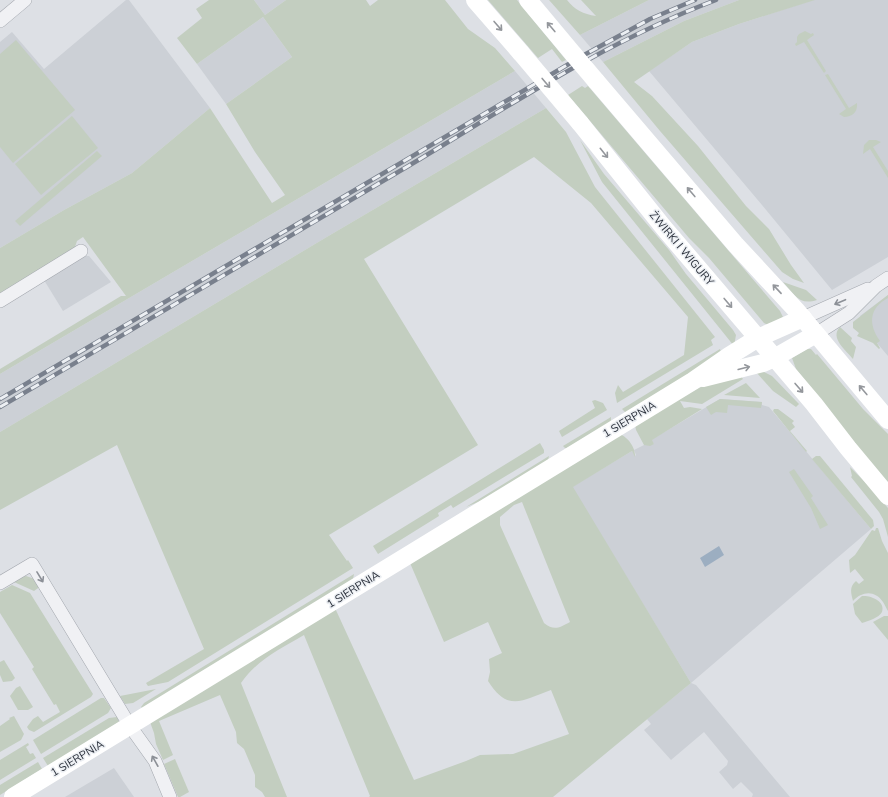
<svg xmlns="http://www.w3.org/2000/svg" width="888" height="797" viewBox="0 0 888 797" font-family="Mulish,sans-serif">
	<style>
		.built { fill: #ccd0d6 }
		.green { fill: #c3cec0; fill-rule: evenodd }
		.water { fill: #9caec1 }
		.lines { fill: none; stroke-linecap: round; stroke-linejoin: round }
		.street-casing { stroke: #a3a7ae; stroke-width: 14 }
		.street { stroke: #f0f1f4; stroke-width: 13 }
		.secondary { stroke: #fff; stroke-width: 18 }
		.rail-casing { stroke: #79808d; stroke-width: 4.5 }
		.rail { stroke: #eceff3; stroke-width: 3; stroke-dasharray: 9; stroke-linecap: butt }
		.secondary-bridge { stroke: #fff; stroke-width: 18 }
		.oneway { stroke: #94979c }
		.oneway2 { stroke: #8c9097 }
		.labels { text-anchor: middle; stroke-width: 3; stroke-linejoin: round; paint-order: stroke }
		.street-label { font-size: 11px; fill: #292f3a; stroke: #eceff3 }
	</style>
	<rect width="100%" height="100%" fill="#dde0e5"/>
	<!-- built -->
	<g class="built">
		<path d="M126,0H129L210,108L132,173L64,210L0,248V42L12,32L44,69Z"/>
		<path d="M254,0H286L265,15Z"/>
		<path d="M649,0H739L684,21L603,62L580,35Z"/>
		<path d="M813,0H888V257L832,290L762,205L649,71L692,42L739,24Z"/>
		<path d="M263,17L292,57L226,104L197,64Z"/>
		<path d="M515,71L546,108L325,238L0,432V374Z"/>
		<path d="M84,256H89L111,282L63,311L44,280Z"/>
		<path d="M888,295V356L877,343L860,316Z"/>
		<path d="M720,399L762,402V405L769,407L871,529L691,683L696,685L790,797H752L753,794L741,782L733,789L719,772L727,765L728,761L704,732L671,760L644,730L651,724L647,719L691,683L572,487L632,451L635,456L636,455L634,450L644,445L654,444L651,440Z"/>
		<path d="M114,768L134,797H65Z"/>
	</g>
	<!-- green -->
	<g class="green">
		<path d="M209,0H254L265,15L286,0H366L370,6L378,0H445L468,29L495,48L515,71L0,374V369L121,296H126L83,237L77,241L74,250L0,297V248L64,210L132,173L210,108L272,203L285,195L255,152L226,104L292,57L263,17L197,64L177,38L202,18L196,9Z"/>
		<path d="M488,0H517L566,60L562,62L552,49L538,58Z"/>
		<path d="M549,0H567C575,10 583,14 596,16L581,0H649L580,35Z"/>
		<path d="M739,0H815L739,24L692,42L634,82L652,96L698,146L746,206L769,229L791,265L804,283L793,279L782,272L660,131L603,62L684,21Z"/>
		<path d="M805,31L811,34L813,33L814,35L807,40L826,71L824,73L804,42L796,46L795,44L797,42V37L799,34Z"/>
		<path d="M16,40L75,110L13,163L0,147V54Z"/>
		<path d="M828,74L849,108L857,103C858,112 852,117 844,117L839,114L846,109L825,75Z"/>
		<path d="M582,86L585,88L588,86L780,311L783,317L768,325L764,323L709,258L689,238L568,95Z"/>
		<path d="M546,108L566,132L595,187L715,337L711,340L713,345L617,403L615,393L618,385L623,392L684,355L688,317L591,203L534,157L364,259L478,445L329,535L347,561L348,560L353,568L168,682L148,686L146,683L204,649L117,445L0,510V432L325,238Z"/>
		<path d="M72,116L98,148L41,195L15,164Z"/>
		<path d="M580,140L604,174L669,250L686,274L733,330L736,335L734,346L602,182Z"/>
		<path d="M869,140H876L881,142L873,147L888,171V178L870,149L863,154L864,145Z"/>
		<path d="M97,151L102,156L20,226L15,221Z"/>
		<path d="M783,282L806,290L817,300C799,306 794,294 783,282Z"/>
		<path d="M888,295V298C869,308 868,324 880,341L877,343L880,348L879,349L873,343L857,336L859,333L853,328V322Z"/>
		<path d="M840,327L852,338L851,341L856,347L853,359C847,351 829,338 840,327Z"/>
		<path d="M720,349L722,354L626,413L622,409Z"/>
		<path d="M807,349H811L816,355L817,354L863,409L888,434V485L796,369L792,358Z"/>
		<path d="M762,371L772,376L799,404L796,407L773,391L756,372Z"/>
		<path d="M741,376L743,379L702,404L680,401L684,408L690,407L702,409L652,440L654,444L650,446L644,445L636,430L635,425L698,388Z"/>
		<path d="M746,383L760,398L724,395Z"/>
		<path d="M720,399L762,402L761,408L728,405L727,413L716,412L711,415L706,407Z"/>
		<path d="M595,400L603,403L607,410L562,437L559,431L595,408L592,401Z"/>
		<path d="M774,409H778L794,421L792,423L795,427L790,431L807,451L806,452L773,411Z"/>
		<path d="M611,417V422L567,448H565L563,446Z"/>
		<path d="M618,434C627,435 636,448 635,457L632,451L573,487L691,683L553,797H369L370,796L304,635C280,649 258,659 241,683L287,797H265L262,792L255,787V775L244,749L237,743L236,732L220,695L159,721L173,755L163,760L156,744L154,733L150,722L335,608L414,780L466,761L480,755L513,754L569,734L551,690C523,700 508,713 488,681L490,672L489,659L502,653L488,622L444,642L410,563ZM522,502L570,622C559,628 554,631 544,623L500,525V517L514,505Z"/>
		<path d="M540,443L544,450V453L453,508L451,505L438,513L439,516L378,554L373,546Z"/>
		<path d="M549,456L548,460L488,498L466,507Z"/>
		<path d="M816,456H820L873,520L874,526L871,529L812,459Z"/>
		<path d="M850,467L867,484L888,508V537L883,519L879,512L851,477L852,476Z"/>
		<path d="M794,469L813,496L811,498L828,525L820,529L811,508L789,472Z"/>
		<path d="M876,528H878L882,541L888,553V611C886,608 885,605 883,602C875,590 862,591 853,601C851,593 849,587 856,581L859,584L864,580L855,569L850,573L849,560L855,555L872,530L875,531Z"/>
		<path d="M354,574L353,579L143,709L141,707L144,703Z"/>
		<path d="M26,576L35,579L41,586L34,591L14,582L21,577Z"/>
		<path d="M12,585L30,593L93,694L91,697L34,732L29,730L27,727L33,719L38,716L43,722L60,712L56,704L54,705L32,669L34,667L0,613V592Z"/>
		<path d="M862,596C870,595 886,601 882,612C879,618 868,621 862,623L855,614L853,604Z"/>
		<path d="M884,616H888V640L873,622Z"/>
		<path d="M4,660L15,678L12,681L3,682L0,675V662Z"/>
		<path d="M20,686L33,707L28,710H18L10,696L16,688Z"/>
		<path d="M156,689L133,703L125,704L120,696Z"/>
		<path d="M101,698H104L111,708L108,713L41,754L33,740Z"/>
		<path d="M14,716L24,734L21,740L0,752V726L10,719L9,718Z"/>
		<path d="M117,717L119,722L48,766L43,758L109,718Z"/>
		<path d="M28,743L29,745L26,747L30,754L33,753L36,758L0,780V760Z"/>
		<path d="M175,759L189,792L180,797H178L164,764Z"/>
		<path d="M38,762L42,769L0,795V785Z"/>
	</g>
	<!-- water -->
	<path class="water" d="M719,546L724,555L705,567L700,558Z"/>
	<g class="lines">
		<defs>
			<g id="street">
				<path d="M0,21L25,0"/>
				<path d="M0,301L81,251"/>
				<path d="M803,318L868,289"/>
				<path d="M816,334L849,313L876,286L888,278"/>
				<path d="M0,583L32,564L130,726L155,761L170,797"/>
			</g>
		</defs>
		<!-- street casing -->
		<use href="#street" class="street-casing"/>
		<!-- street -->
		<use href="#street" class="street"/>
		<!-- secondary -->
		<g class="secondary">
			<path d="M475,0L521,53"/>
			<path d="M528,0L574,55"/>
			<path d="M596,81L735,244L796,310L888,420"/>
			<path d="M580,123L664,228L814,404L848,448L888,496"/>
			<path d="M703,378L763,363L774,358L816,334"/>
			<path d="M13,797L693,381L729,356L758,338L803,318"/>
		</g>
		<defs>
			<g id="rail">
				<path d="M0,399L584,55L650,19L695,0"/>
				<path d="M0,407C137,327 273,246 410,165C509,106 607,41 716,0"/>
			</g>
		</defs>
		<!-- rail casing -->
		<use href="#rail" class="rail-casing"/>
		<!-- rail -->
		<use href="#rail" class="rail"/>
		<!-- secondary-bridge -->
		<g class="secondary-bridge">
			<path d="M521,53L580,123"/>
			<path d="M574,55L596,81"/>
		</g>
	</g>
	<!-- one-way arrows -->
	<defs><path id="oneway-shaft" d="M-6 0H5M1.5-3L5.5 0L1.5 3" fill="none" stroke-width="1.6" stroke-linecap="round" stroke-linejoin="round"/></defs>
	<g class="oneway">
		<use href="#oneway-shaft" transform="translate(498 26) rotate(49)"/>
		<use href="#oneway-shaft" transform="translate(551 27) rotate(-130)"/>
		<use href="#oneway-shaft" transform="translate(546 83) rotate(50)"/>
		<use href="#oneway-shaft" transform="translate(604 153) rotate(51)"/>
		<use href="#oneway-shaft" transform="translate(691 192) rotate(-130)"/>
		<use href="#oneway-shaft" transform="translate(777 289) rotate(-133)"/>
		<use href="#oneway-shaft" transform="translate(728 303) rotate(50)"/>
		<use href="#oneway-shaft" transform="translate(744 368) rotate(-14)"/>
		<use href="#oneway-shaft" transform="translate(799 388) rotate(49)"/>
		<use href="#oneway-shaft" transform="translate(863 390) rotate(-130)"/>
	</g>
	<g class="oneway2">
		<use href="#oneway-shaft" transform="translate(840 302) rotate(157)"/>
		<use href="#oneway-shaft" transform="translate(40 577) rotate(59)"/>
		<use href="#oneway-shaft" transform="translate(155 761) rotate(-119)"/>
	</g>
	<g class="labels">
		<!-- street labels -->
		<g class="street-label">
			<text transform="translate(682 248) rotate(50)" y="4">ŻWIRKI I WIGURY</text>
			<text transform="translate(629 419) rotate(-31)" y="4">1 SIERPNIA</text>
			<text transform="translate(353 589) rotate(-32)" y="4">1 SIERPNIA</text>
			<text transform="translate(77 758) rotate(-31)" y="4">1 SIERPNIA</text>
		</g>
	</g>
</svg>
